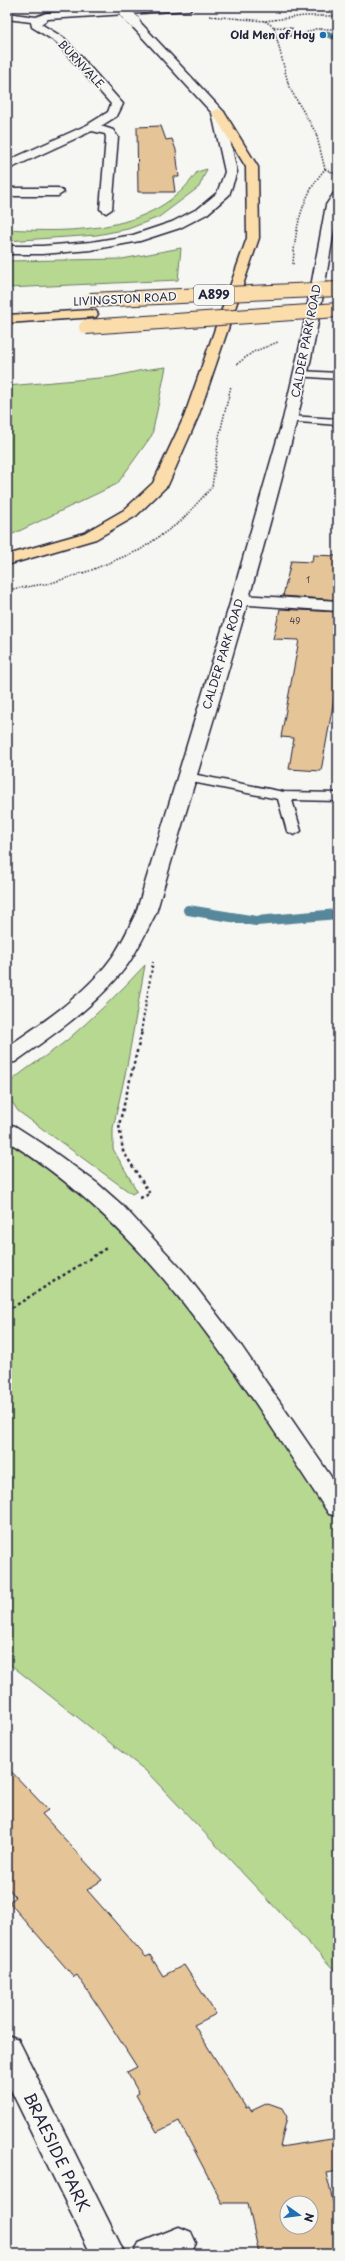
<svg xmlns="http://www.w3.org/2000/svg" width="345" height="2261" viewBox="0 0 345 2261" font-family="'Playpen Sans',sans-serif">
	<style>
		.green { fill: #b7d891; stroke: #6c7d66 }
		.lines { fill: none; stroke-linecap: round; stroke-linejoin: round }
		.stream-far1 { stroke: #57879a; stroke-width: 6 }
		.stream { stroke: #57879a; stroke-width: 10 }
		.building { fill: #e5c497; stroke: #22223b; fill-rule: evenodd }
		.lane-casing { stroke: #22223b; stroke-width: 3 }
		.street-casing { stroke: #22223b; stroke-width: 3 }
		.secondary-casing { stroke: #22223b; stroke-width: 3 }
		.primary-casing { stroke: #22223b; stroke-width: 3 }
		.path-far2 { stroke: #22223b; stroke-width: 1.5; stroke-dasharray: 1.5 1.5; stroke-linecap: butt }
		.path-far1 { stroke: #22223b; stroke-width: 2; stroke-dasharray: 2.5 2.5; stroke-linecap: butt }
		.path { stroke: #22223b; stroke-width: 2.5; stroke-dasharray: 3 3; stroke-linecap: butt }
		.lane { fill: #f6f6f2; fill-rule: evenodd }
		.street { fill: #f6f6f2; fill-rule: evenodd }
		.secondary { fill: #f6f6f2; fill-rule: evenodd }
		.primary { fill: #fbddab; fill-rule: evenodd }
		.secondary-bridge-casing { stroke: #22223b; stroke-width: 13; stroke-linecap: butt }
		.primary-bridge-casing { stroke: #22223b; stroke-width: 16; stroke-linecap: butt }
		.secondary-bridge { stroke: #f6f6f2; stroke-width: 12 }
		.primary-bridge { stroke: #fbddab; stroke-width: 14 }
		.poi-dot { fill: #1f6fb2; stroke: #f6f6f2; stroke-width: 1.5 }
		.labels { text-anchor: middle; stroke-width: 3.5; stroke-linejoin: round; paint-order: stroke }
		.far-number-label { font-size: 9px; fill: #534a52 }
		.far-poi-label { font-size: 11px; font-weight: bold; fill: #22223b; stroke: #f6f6f2; text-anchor: end }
		.far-street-label { font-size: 11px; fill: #22223b; stroke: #f6f6f2 }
		.shield { fill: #f6f6f2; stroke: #626272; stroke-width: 1 }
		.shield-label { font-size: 12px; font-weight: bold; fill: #22223b }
		.near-street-label { font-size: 16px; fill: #22223b; stroke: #f6f6f2 }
	</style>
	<rect width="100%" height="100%" fill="#f6f6f2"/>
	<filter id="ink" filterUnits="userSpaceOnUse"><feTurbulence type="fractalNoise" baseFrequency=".025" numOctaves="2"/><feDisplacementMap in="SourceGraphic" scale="8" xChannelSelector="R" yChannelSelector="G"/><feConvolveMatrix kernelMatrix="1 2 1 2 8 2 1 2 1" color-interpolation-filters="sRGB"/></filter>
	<g filter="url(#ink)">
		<!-- green -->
		<g class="green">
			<path d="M207,169L199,187L159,217L128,229L97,235L7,241V229C72,233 156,233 197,172Z"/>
			<path d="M181,248L178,280L7,288V261L122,259Z"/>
			<path d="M166,367L152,435L117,484L13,534L7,535V386L111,377L143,370Z"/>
			<path d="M145,965L127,1066L113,1128V1149L137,1191L132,1194L18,1111L8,1096L9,1083C27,1067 47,1056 66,1041C94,1017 120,992 145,965Z"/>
			<path d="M7,1131L113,1209L338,1507V1974L146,1771L7,1662Z"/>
		</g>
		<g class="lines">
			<!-- stream-far1 -->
			<path class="stream-far1" d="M323,33L338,38"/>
			<!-- stream -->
			<path class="stream" d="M188,910L256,921L338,914"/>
		</g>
		<!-- building -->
		<g class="building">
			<path d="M161,126L166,140L172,139L176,150L179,177H173L175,192H138L137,127Z"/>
			<path d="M313,555L338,556V600L283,596L291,561L312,562Z"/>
			<path d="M280,609L338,612V677L321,771L289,769L294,738L281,737L299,640L273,639Z"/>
			<path d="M7,1767L48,1810L42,1814L102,1880L87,1890L146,1957L150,1955L163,1976L184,1965L216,2014L194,2025L246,2108L249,2107L251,2111L268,2103L282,2108L287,2117L280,2147L338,2138V2171L326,2173L338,2222V2254H259L248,2203H222L179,2121L157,2132L136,2095L139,2093L127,2072L137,2067L102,2012L77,1975L74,1977L9,1902L16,1897L7,1887ZM287,2203H311V2227H287Z"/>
		</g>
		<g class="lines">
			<defs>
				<g id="lane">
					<path d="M300,371L338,373V379L296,376L295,374L296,372Z"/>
					<path d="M290,416L338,419V425L286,421L284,419Z"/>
					<path d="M187,773L284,792L338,793V801L292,800L301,831L294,835L287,831L278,799L182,780L180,777Z"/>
				</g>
				<g id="street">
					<path d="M136,7H194L189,10L48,19L41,24L64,38L123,104L117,116L101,126L113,130L118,137L112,209L106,213L100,209L106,137L105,134L92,131L7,170V161L87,125L108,112L111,104L56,42L32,27L31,22L7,19V13L36,17L46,13Z"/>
					<path d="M7,188H58L64,192L58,196H7Z"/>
					<path d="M239,595L338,601V611L233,604L231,600L233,596Z"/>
					<path d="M7,2035L18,2039L125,2254H91L7,2082Z"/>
					<path d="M179,2227L191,2232L196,2243L191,2254H134L139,2243Z"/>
				</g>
				<g id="secondary">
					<path d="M134,19L138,20L224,112L237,172L229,195L207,214L180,228L140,241L91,250L42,254H7V246H42L91,242L133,235L172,222L199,208L217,193L225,172L212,113L130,24V20Z"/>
					<path d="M338,192V206C326,277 315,349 297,419C256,585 204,749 156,913C147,930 139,948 128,964C98,1005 55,1033 15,1062L7,1063V1047C45,1021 86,994 113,956C122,943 129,927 136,913L231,600L283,419L301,341L326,205L334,193Z"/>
					<path d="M7,1124L15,1126L43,1144L97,1183L122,1205L185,1273L242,1347L338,1487V1516L329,1514C236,1375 153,1230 7,1141Z"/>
				</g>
				<g id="primary">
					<path d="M218,109L224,112L258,167L259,238L198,417L168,485L136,516L96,539L7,565V555L84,533L124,510L153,483L184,417L247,238L246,167L212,112Z"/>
					<path d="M91,310L96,311L98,314L96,317L7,323V315Z"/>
				</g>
			</defs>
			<!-- lane casing -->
			<use href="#lane" class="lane-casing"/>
			<!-- street casing -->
			<use href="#street" class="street-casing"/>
			<!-- secondary casing -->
			<use href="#secondary" class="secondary-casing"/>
			<!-- primary casing -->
			<use href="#primary" class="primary-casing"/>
			<!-- path-far2 -->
			<g class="path-far2">
				<path d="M209,16L265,21L304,16H338"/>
				<path d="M265,21L274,27L289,87L316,133L325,169C301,197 295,229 293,265"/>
				<path d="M274,27L292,28L289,36H299L315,29H338"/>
				<path d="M325,169L334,173"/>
				<path d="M237,364L253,352L278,342"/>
				<path d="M7,590L51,583L89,571L140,550L180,522L212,487L219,437L231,386"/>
			</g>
			<!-- path-far1 -->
			<path class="path-far1" d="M141,1032L153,962"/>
			<!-- path -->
			<g class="path">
				<path d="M140,1198L150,1194L123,1151L119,1125L142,1031"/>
				<path d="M7,1311L108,1247"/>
			</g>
			<!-- lane -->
			<use href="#lane" class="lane"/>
			<!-- street -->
			<use href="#street" class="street"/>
			<!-- secondary -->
			<use href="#secondary" class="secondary"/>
			<!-- primary -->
			<use href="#primary" class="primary"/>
			<defs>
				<path id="secondary-bridge" d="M121,7L134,22"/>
				<g id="primary-bridge">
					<path d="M90,300L338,289"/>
					<path d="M86,327L338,310"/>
				</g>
			</defs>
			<!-- secondary-bridge casing -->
			<use href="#secondary-bridge" class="secondary-bridge-casing"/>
			<!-- primary-bridge casing -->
			<use href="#primary-bridge" class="primary-bridge-casing"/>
			<!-- secondary-bridge -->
			<use href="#secondary-bridge" class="secondary-bridge"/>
			<!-- primary-bridge -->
			<use href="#primary-bridge" class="primary-bridge"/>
		</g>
	</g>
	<!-- markers -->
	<circle class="poi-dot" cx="323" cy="35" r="4"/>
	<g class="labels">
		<!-- far-number labels -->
		<g class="far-number-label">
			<text x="308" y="583">1</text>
			<text x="295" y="624">49</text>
		</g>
		<!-- far-poi labels -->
		<g class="far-poi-label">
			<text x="315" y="39">Old Men of Hoy</text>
		</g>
		<!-- far-street labels -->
		<g class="far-street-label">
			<text transform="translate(81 64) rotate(47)" y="4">BURNVALE</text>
			<text transform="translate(125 299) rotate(-3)" y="4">LIVINGSTON ROAD</text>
			<text transform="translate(306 341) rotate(-79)" y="4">CALDER PARK ROAD</text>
			<text transform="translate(223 654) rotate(-73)" y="4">CALDER PARK ROAD</text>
		</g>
		<!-- shield labels -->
		<rect class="shield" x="194" y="285" width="40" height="20" rx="3"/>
		<g class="shield-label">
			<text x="214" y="299">A899</text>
		</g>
		<!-- near-street labels -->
		<g class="near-street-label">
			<text transform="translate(57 2152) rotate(64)" y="6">BRAESIDE PARK</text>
		</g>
	</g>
	<!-- margin -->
	<rect width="345" height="2261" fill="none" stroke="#f6f6f2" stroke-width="24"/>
	<rect x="12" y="12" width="321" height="2237" fill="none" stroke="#22223b" stroke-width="1.5" filter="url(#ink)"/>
	<!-- north arrow -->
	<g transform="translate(299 2215) rotate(104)"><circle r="19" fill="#f6f6f2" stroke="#a1a1a9"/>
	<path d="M0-3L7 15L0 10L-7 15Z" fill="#1f6fb2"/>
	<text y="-6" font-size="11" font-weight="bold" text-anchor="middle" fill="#22223b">N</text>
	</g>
</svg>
